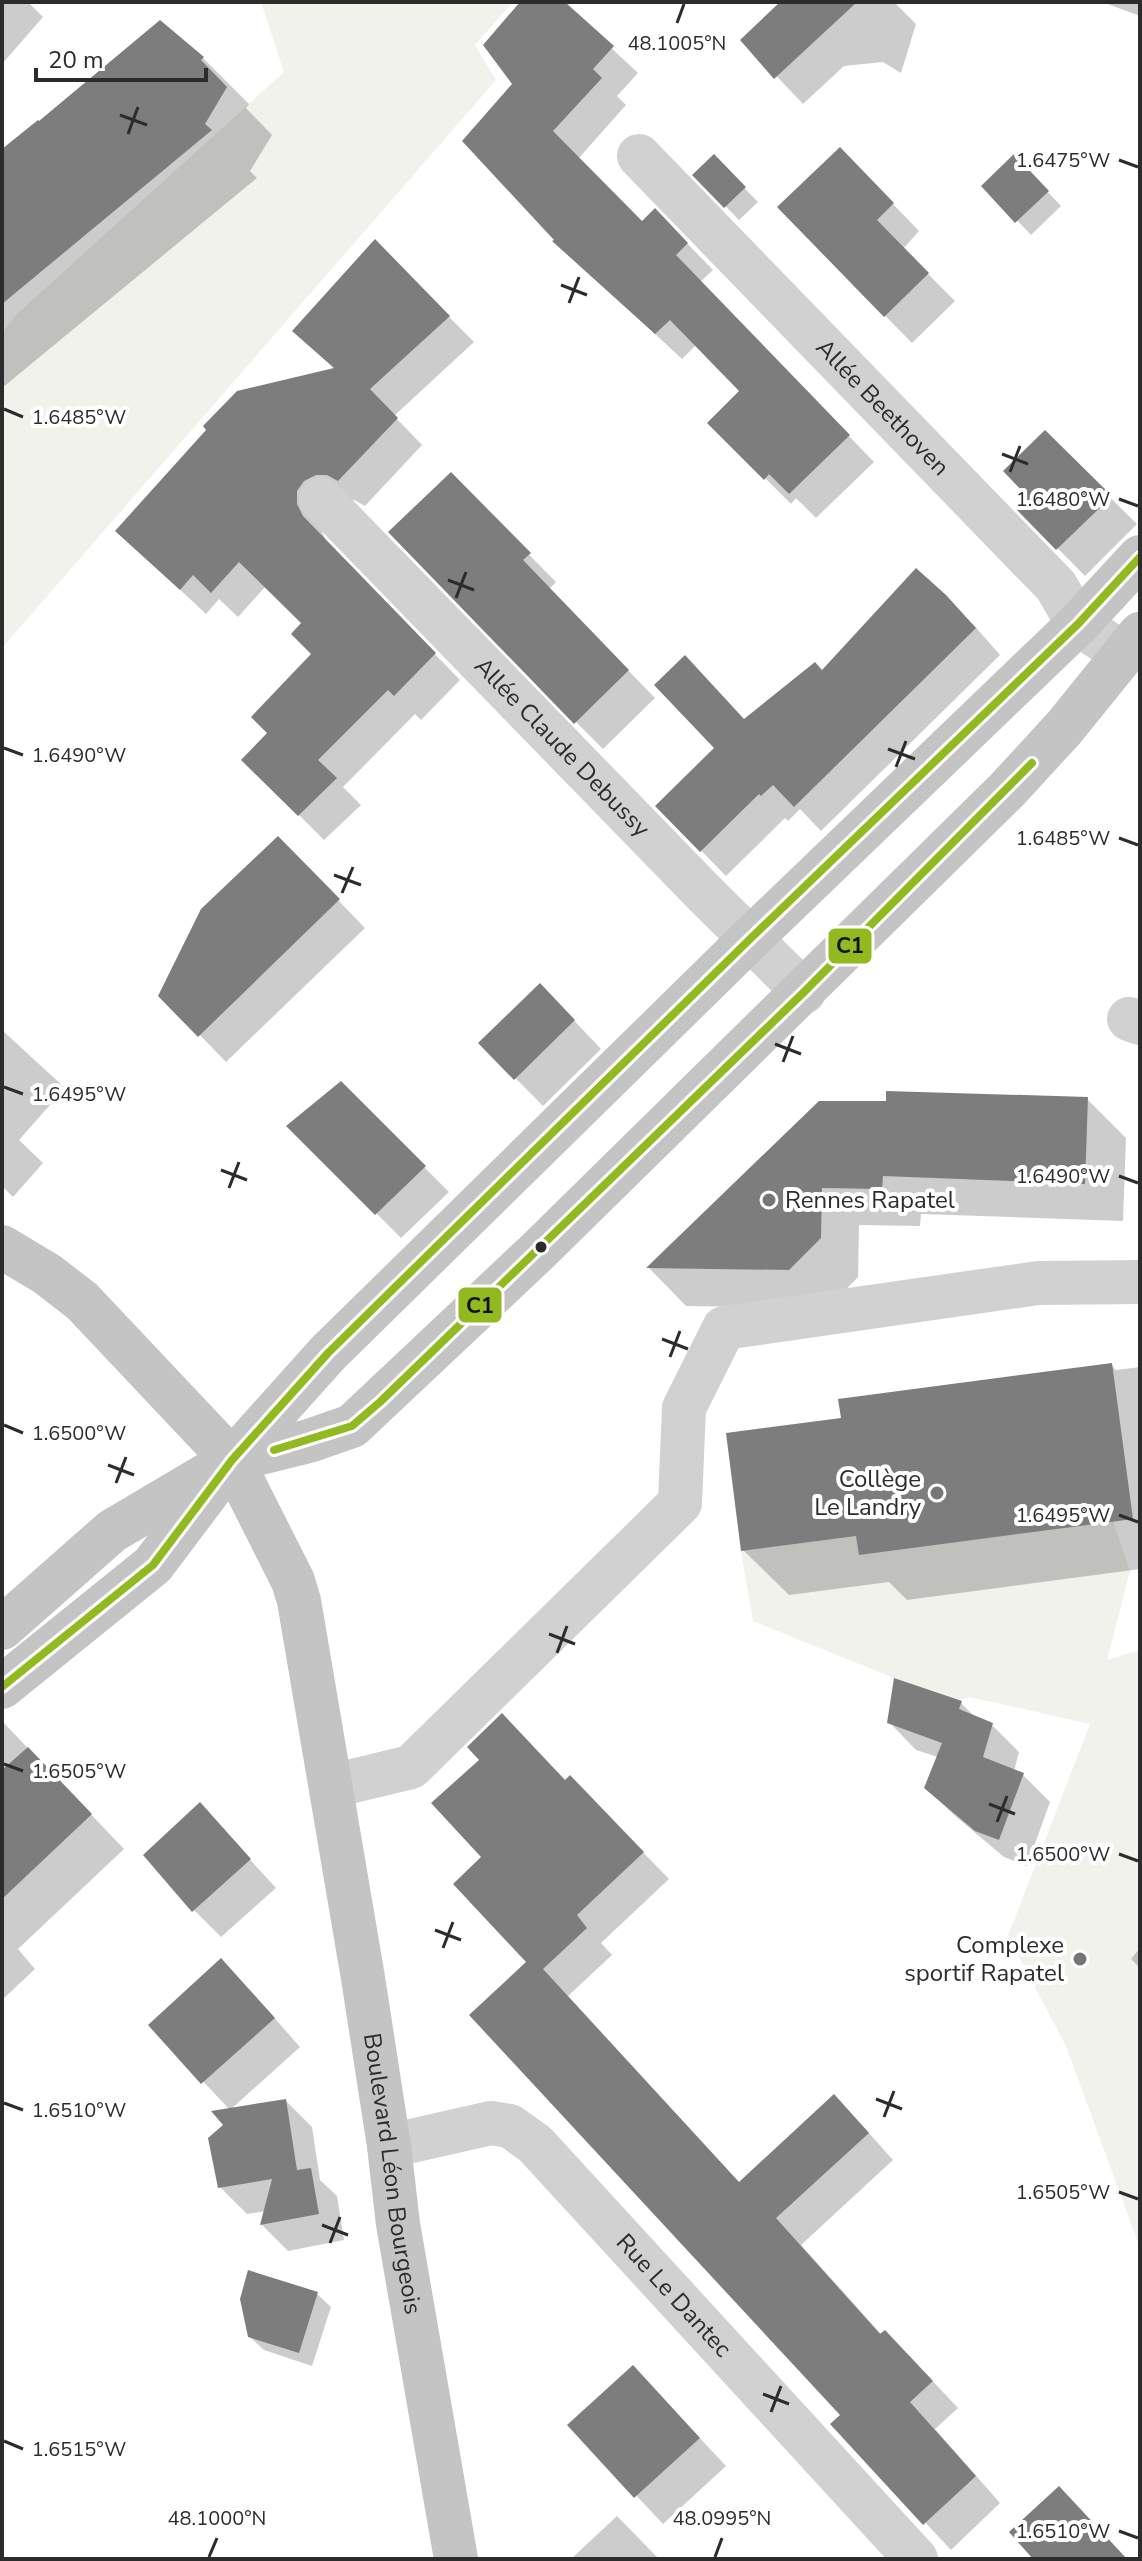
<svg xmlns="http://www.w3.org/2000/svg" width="1142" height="2561" viewBox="0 0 1142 2561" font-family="'Nunito Sans',sans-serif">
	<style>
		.green { fill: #f0f2eb }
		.shadow { fill: #0003 }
		.building { fill: #7d7d7d }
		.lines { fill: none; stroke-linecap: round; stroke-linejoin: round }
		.minor { stroke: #d1d1d1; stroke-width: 44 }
		.major { stroke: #c4c4c4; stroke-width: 44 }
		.bus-1-casing { stroke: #fff; stroke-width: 14 }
		.bus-1 { stroke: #90ba1f; stroke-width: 8 }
		.ticks { fill: none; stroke: #2c2c2c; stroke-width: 3 }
		.poi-dot { fill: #767676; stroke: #fff; stroke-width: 3 }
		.bus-dot { fill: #2c2c2c; stroke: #fff; stroke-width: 3 }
		.labels { text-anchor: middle; stroke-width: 8; stroke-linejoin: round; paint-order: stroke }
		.street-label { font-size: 24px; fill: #2c2c2c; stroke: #fff }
		.poi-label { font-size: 24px; fill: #2c2c2c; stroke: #fff; text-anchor: end }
		.ticks-label { font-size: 20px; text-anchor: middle; fill: #2c2c2c; stroke: #fff; stroke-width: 8; stroke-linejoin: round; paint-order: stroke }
		.line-badge { stroke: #fff; stroke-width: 3 }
		.pale-badge-label { font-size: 22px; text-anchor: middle; font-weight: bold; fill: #111 }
	</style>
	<rect width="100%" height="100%" fill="#fff"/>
	<!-- green -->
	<g class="green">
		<path d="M261,2H513L475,45L496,80L2,648V333L17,314L284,72Z"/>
		<path d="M1113,1521L1130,1571L1107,1660L1140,1650V2248L1066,2046L1008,1936L1090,1724L970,1697L958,1700L894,1678L753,1621L741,1551L856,1536Z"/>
	</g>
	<!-- shadow -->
	<g class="shadow">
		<path d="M2,2H28L43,17L2,64Z"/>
		<path d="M522,2H562L638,73L617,96L626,105L578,159L642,223L681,237L713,270L700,282L874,462L816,518L796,498L791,504L710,423L742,391L696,345L682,359L555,241L515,84Z"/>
		<path d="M783,2H894L916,24L901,73L883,62L844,66L803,104L742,40Z"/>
		<path d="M1102,2H1140V16Z"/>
		<path d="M203,58L249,104L246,108L272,135L250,171L257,178L2,388V154Z"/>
		<path d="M1014,156L1061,206L1031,235L984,186Z"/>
		<path d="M714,157L758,202L739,220L695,175Z"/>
		<path d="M867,177L919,231L903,249L955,301L912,343L779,208Z"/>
		<path d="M375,242L474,342L394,416L422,445L365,506L354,500H342L322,518V532L328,544L460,680L421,720L415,714L343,787L361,805L324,840L244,760L270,733L313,654L304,624L266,586L238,617L219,599L206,614L144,556L336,370L295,331Z"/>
		<path d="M1045,433L1137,524L1085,576L1019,509L1029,496Z"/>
		<path d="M450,475L556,582L549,589L655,698L603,749L576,722Z"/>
		<path d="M972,623L1000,655L821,831L800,809L788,821L785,818L726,876L657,806L745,721L822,672Z"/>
		<path d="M278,838L365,928L226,1062L161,995Z"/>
		<path d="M567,1013L601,1049L543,1106L481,1043Z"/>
		<path d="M2,1030L65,1088L19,1140L43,1163L13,1197L2,1186Z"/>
		<path d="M341,1084L449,1192L401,1238L289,1126Z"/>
		<path d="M1087,1099L1126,1138L1123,1221L921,1214L920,1226L859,1225L858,1277L828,1308L686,1306L649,1268L820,1103Z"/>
		<path d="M1111,1365L1116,1370L1140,1367V1569L907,1600L889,1582L789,1595L743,1550L843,1420Z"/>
		<path d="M961,1703L976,1718L992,1725L1019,1752L1014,1771L1023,1775L1050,1802L1027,1866L1004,1857L954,1815L926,1788L938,1757L916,1750L889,1722Z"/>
		<path d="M2,1721L124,1849L18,1949L35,1969L2,2000Z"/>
		<path d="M566,1782L596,1804L669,1879L601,1943L612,1955L568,1996L740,2184L860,2123L893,2160L801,2245L882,2335L911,2358L958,2408L935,2429L1000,2503L951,2550L833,2424L843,2415L528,1962Z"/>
		<path d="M200,1805L276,1888L221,1937L194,1910Z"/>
		<path d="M1140,1948V1968L1131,1959Z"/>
		<path d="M248,1988L300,2047L230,2110L151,2026Z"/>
		<path d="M286,2101L312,2127L320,2180L337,2196L344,2240L288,2251L262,2225L266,2211L247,2214L220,2187Z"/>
		<path d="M317,2294L331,2307L312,2366L264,2350L249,2336Z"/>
		<path d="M633,2367L726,2466L663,2524L570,2425Z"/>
		<path d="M617,2516L659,2559H571Z"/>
	</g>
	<!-- building -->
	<g class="building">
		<path d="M520,2H565L614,46L593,69L602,78L553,131L642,221L655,208L688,243L676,255L850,435L789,494L769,474L764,480L707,423L739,391L670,320L655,334L552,241L554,240L462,141L512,84L483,45Z"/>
		<path d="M780,2H857L774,79L740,40Z"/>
		<path d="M160,20L204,57L201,60L227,87L205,124L212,130L2,304V149L38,120L39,121Z"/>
		<path d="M840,147L894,203L877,220L929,273L884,317L777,207Z"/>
		<path d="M714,154L746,187L724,208L692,175Z"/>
		<path d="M1014,154L1049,191L1015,223L981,186Z"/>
		<path d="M375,239L450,316L370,389L398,418L338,481L327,475H316L304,481L297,491V504L303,516L436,653L394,696L388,690L318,760L337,778L298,816L241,760L267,733L251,717L311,654L291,634L301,623L239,562L211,593L193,575L180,590L115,531L206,430L203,426L237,391L334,368L292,331Z"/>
		<path d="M1045,430L1112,496L1056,550L1016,509L1027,496L1003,471Z"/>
		<path d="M451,472L531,553L523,560L629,670L574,724L388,532Z"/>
		<path d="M916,568L946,595L976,628L794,807L773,785L761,796L759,794L700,852L655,806L714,748L654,685L685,655L744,719L815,662L822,670Z"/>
		<path d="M278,836L340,899L198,1037L158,996L201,909Z"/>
		<path d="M540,983L575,1020L514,1080L478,1043Z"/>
		<path d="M341,1081L426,1166L375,1215L286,1126Z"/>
		<path d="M886,1091L1088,1097L1085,1184L883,1176L882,1189L822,1188L821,1238L789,1270L646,1268L819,1101H886Z"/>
		<path d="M1112,1363L1133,1519L859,1555L856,1536L741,1551L726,1433L841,1418L838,1399Z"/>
		<path d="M894,1678L962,1701L959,1709L993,1723L983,1757L1024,1773L999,1840L975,1831L924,1788L942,1743L887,1723Z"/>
		<path d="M502,1713L565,1780L570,1775L644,1852L577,1915L587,1928L543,1969L739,2182L834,2094L869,2133L776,2218L880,2334L885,2330L933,2381L910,2402L976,2476L923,2525L830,2424L840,2415L469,2015L526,1962L453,1884L481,1857L431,1803L479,1760L467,1747Z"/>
		<path d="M28,1747L92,1814L2,1899V1770Z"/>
		<path d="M200,1802L251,1859L192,1912L143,1855Z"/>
		<path d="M221,1958L275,2018L201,2084L148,2025Z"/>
		<path d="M286,2099L297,2170L311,2168L319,2214L260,2225L272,2179L218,2188L208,2138L223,2125L211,2111Z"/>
		<path d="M248,2270L318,2292L299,2353L248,2337L240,2299Z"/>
		<path d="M633,2365L700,2438L634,2498L567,2425Z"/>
		<path d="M1059,2486L1127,2559H1033L1009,2532Z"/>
	</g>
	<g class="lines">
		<!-- minor -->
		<g class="minor">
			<path id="s1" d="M639,156L1056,586L1078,624L1124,654"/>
			<path id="s2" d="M321,499L706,895L804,992"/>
			<path d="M1129,1019L1140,1023"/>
			<path d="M332,1786L411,1767L680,1503L684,1408L724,1328L1038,1283L1140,1282"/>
			<path id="s3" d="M389,2146L491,2123L510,2126L535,2144L916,2559"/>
		</g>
		<!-- major -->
		<g class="major">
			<path id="s4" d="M2,1247L47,1274L82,1301L232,1460L293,1581L299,1601L363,1978L389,2146L398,2224L456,2559"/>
			<path d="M2,1628L112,1531L232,1460L309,1441L352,1426L539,1250L1007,790L1064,728L1140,634"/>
			<path d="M2,1687L153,1565L232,1460L328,1353L750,939L1078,624L1140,557"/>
		</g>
		<defs>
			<g id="bus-1">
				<path d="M274,1450L352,1426L380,1402L804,992L1032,763"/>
				<path d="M2,1687L153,1565L232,1460L328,1353L750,939L1078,624L1140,557"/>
			</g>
		</defs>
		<!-- bus-1 casing -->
		<use href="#bus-1" class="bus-1-casing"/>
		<!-- bus-1 -->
		<use href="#bus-1" class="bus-1"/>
	</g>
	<!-- ticks -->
	<path class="ticks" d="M677,23L684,4M120,115L147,125M128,134L138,107M1119,160L1138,167M561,285L587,295M569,303L579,277M4,409L23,417M1002,454L1028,464M1010,472L1020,446M1119,499L1138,506M448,580L474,590M456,598L466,572M4,748L23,755M888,749L915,759M896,767L906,741M1119,838L1138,845M334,875L361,885M342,893L353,867M775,1044L801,1054M783,1062L793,1036M4,1087L23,1094M221,1170L247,1180M1119,1176L1138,1183M229,1188L239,1162M662,1339L688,1349M670,1357L680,1331M4,1425L23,1433M108,1465L134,1475M116,1483L126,1457M1119,1515L1138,1522M549,1634L575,1644M557,1653L567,1626M4,1764L23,1771M989,1804L1015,1814M997,1822L1007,1796M1119,1854L1138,1861M435,1930L461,1940M443,1948L453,1922M876,2099L902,2109M4,2103L23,2110M884,2117L894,2091M1119,2192L1138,2199M322,2225L348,2235M330,2243L340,2217M763,2394L789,2404M771,2412L781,2386M4,2441L23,2449M1119,2531L1138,2538M209,2557L217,2538M715,2557L722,2538"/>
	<!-- markers -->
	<g class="poi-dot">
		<circle cx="769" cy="1200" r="8"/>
		<circle cx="937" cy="1493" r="8"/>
		<circle cx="1080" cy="1959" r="8"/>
	</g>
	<circle class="bus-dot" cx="541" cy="1247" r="7"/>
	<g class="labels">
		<!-- street labels -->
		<g class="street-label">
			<text dy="8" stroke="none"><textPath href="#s1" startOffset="350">Allée Beethoven</textPath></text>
			<text dy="8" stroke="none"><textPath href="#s2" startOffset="346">Allée Claude Debussy</textPath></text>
			<text dy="8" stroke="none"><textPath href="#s4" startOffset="1052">Boulevard Léon Bourgeois</textPath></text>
			<text dy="8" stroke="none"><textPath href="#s3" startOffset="360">Rue Le Dantec</textPath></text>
		</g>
		<!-- poi labels -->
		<g class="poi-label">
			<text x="785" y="1208" text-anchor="start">Rennes Rapatel</text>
			<text x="921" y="1487">Collège<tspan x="921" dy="28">Le Landry</tspan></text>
			<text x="1064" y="1953">Complexe<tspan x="1064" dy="28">sportif Rapatel</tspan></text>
		</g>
	</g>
	<g class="ticks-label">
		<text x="677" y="50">48.1005°N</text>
		<text x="1063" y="167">1.6475°W</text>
		<text x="79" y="424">1.6485°W</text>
		<text x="1063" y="506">1.6480°W</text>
		<text x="79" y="762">1.6490°W</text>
		<text x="1063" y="845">1.6485°W</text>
		<text x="79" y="1101">1.6495°W</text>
		<text x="1063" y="1183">1.6490°W</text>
		<text x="79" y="1440">1.6500°W</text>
		<text x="1063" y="1522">1.6495°W</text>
		<text x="79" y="1778">1.6505°W</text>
		<text x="1063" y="1861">1.6500°W</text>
		<text x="79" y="2117">1.6510°W</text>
		<text x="1063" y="2199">1.6505°W</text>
		<text x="79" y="2456">1.6515°W</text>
		<text x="217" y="2525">48.1000°N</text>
		<text x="722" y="2525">48.0995°N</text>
		<text x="1063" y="2538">1.6510°W</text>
	</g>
	<g class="line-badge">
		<rect x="827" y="927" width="46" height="38" rx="8" fill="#90ba1f"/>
		<rect x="457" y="1286" width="46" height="38" rx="8" fill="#90ba1f"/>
	</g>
	<g class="pale-badge-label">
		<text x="850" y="953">C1</text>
		<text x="480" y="1313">C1</text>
	</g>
	<!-- border -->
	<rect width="1142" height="2561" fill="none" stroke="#2c2c2c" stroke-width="8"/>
	<!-- scale -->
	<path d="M36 68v12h170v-12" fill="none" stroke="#2c2c2c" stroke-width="4"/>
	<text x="48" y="68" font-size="24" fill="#2c2c2c" stroke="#ffffff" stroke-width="6" paint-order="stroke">20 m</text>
</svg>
